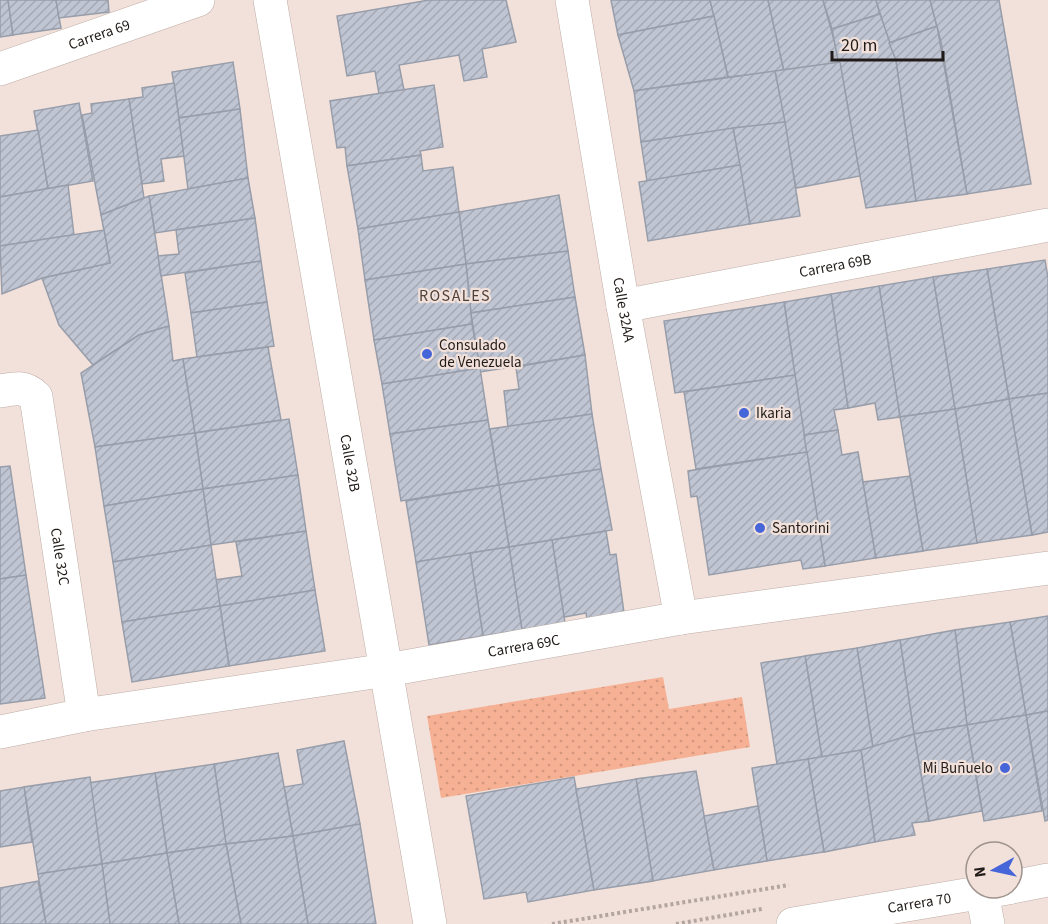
<svg xmlns="http://www.w3.org/2000/svg" width="1048" height="924" viewBox="0 0 1048 924" font-family="'Source Sans 3',sans-serif">
	<style>
		.grass { fill: url(#grass-dots) }
		.building { fill: url(#building-hatch); stroke: #989daa; stroke-width: 1.5 }
		.lines { fill: none; stroke-linecap: round; stroke-linejoin: round }
		.minor-casing { stroke: #bdada7; stroke-width: 34 }
		.major-casing { stroke: #bdada7; stroke-width: 34 }
		.path { stroke: #b3a5a0; stroke-width: 4; stroke-dasharray: 3 3; stroke-linecap: butt }
		.minor { stroke: #fff; stroke-width: 33 }
		.major { stroke: #fff; stroke-width: 33 }
		.poi-dot { fill: #4665d8; stroke: #f2e1da; stroke-width: 2 }
		.labels { text-anchor: middle; stroke-width: 4.5; stroke-linejoin: round; paint-order: stroke }
		.street-label { font-size: 15px; fill: #201b18; stroke: #f2e1da }
		.poi-label { font-size: 15px; fill: #201b18; stroke: #f2e1da; text-anchor: start }
		.neighbourhood-label { font-size: 16px; letter-spacing: 1.5px; fill: #4e413c; stroke: #f2e1da }
	</style>
	<defs>
		<pattern id="grass-dots" width="8" height="8" patternUnits="userSpaceOnUse" patternTransform="scale(1.5)"><rect width="8" height="8" fill="#f6b094"/><path d="M2 2h.1M6 6h.1" fill="none" stroke="#d3977f" stroke-width="1.8" stroke-linecap="round"/></pattern>
		<pattern id="building-hatch" width="6" height="6" patternUnits="userSpaceOnUse" patternTransform="scale(1.5)"><rect width="6" height="6" fill="#bfc5d3"/><path d="M-1 1l2-2M0 6l6-6M5 7l2-2" fill="none" stroke="#a4a9b4"/></pattern>
	</defs>
	<rect width="100%" height="100%" fill="#f2e1da"/>
	<!-- grass -->
	<path class="grass" d="M663,677L669,709L742,697L750,747L441,798L427,716Z"/>
	<!-- building -->
	<g class="building">
		<path d="M0,0H8L13,35L0,37Z"/>
		<path d="M8,0H56L61,28L13,35Z"/>
		<path d="M56,0H108L109,12L59,18Z"/>
		<path d="M429,0H506L516,42L482,49L487,77L464,81L459,55L399,65L404,90L379,94L375,71L347,76L337,16Z"/>
		<path d="M611,0H710L714,16L618,35Z"/>
		<path d="M710,0H768L784,71L728,77Z"/>
		<path d="M768,0H823L840,62L784,71Z"/>
		<path d="M823,0H876L880,14L832,29Z"/>
		<path d="M876,0H930L937,26L889,43Z"/>
		<path d="M930,0H999L1031,184L967,194L941,42Z"/>
		<path d="M880,14L896,60L916,201L866,208L832,29Z"/>
		<path d="M714,16L728,77L634,91L618,35Z"/>
		<path d="M937,26L967,194L916,201L896,60L889,43Z"/>
		<path d="M233,62L240,109L179,118L172,72Z"/>
		<path d="M840,62L860,176L796,188L775,71Z"/>
		<path d="M775,71L785,122L641,142L634,91Z"/>
		<path d="M174,83L184,156L161,159L164,181L142,184L129,99L143,97L142,88Z"/>
		<path d="M434,85L443,147L420,151L421,155L347,166L345,147L337,148L330,101Z"/>
		<path d="M129,99L144,198L101,215L82,115L92,113L91,104Z"/>
		<path d="M79,103L93,181L48,189L34,111Z"/>
		<path d="M240,109L248,178L188,189L179,118Z"/>
		<path d="M785,122L800,216L750,224L733,128Z"/>
		<path d="M733,128L740,165L647,181L641,142Z"/>
		<path d="M38,130L48,189L0,197V136Z"/>
		<path d="M421,155L423,171L453,167L459,212L358,229L347,166Z"/>
		<path d="M740,165L750,224L648,241L639,182Z"/>
		<path d="M248,178L255,218L155,233L149,196Z"/>
		<path d="M68,185L74,235L0,246V197Z"/>
		<path d="M559,195L568,251L466,264L459,212Z"/>
		<path d="M149,196L169,326L139,335L93,365L59,325L42,278L110,263L101,215Z"/>
		<path d="M459,212L466,264L365,280L358,229Z"/>
		<path d="M255,218L261,261L161,276L158,256L179,254L176,230Z"/>
		<path d="M104,230L110,263L42,278L2,294L0,246Z"/>
		<path d="M568,251L575,297L471,313L466,264Z"/>
		<path d="M1045,260L1048,278V393L1009,399L987,269Z"/>
		<path d="M261,261L267,302L191,313L185,273Z"/>
		<path d="M466,264L472,324L374,340L365,280Z"/>
		<path d="M987,269L1009,399L955,409L933,277Z"/>
		<path d="M933,277L955,409L900,417L879,286Z"/>
		<path d="M879,286L900,417L878,420L875,403L848,408L831,294Z"/>
		<path d="M831,294L848,408L834,410L838,430L804,435L784,302Z"/>
		<path d="M575,297L585,355L480,372L471,313Z"/>
		<path d="M267,302L274,346L197,357L191,313Z"/>
		<path d="M784,302L795,375L675,393L664,321Z"/>
		<path d="M472,324L480,368L382,384L374,340Z"/>
		<path d="M169,326L173,361L183,359L195,433L95,447L81,373L139,335Z"/>
		<path d="M268,347L281,420L195,433L183,359Z"/>
		<path d="M585,355L592,414L508,427L504,391L519,389L516,367Z"/>
		<path d="M480,368L488,420L390,434L382,384Z"/>
		<path d="M795,375L807,452L696,469L684,392Z"/>
		<path d="M1048,393V532L1032,535L1009,399Z"/>
		<path d="M1009,399L1032,535L977,543L955,409Z"/>
		<path d="M955,409L977,543L923,551L900,417Z"/>
		<path d="M592,414L601,469L499,485L490,429Z"/>
		<path d="M289,419L298,475L203,489L195,433Z"/>
		<path d="M488,420L499,485L401,501L390,434Z"/>
		<path d="M838,430L842,455L858,452L876,558L825,566L804,435Z"/>
		<path d="M195,433L203,489L104,506L95,447Z"/>
		<path d="M807,452L825,566L803,569L801,560L709,575L697,496L691,497L688,471Z"/>
		<path d="M10,466L26,575L0,579V467Z"/>
		<path d="M601,469L612,530L509,547L499,485Z"/>
		<path d="M298,475L306,531L211,545L203,489Z"/>
		<path d="M910,476L923,551L876,558L863,482Z"/>
		<path d="M499,485L509,547L416,562L406,501Z"/>
		<path d="M203,489L211,545L113,562L104,506Z"/>
		<path d="M306,531L315,590L220,606L215,580L242,576L236,542Z"/>
		<path d="M606,531L610,555L616,554L624,613L587,619L586,613L564,617L552,540Z"/>
		<path d="M552,540L565,623L522,630L509,547Z"/>
		<path d="M211,545L220,606L122,622L113,562Z"/>
		<path d="M509,547L522,630L483,636L470,553Z"/>
		<path d="M470,553L483,636L429,645L416,562Z"/>
		<path d="M26,575L45,698L0,704V579Z"/>
		<path d="M315,590L325,651L229,666L220,606Z"/>
		<path d="M220,606L229,666L132,682L122,622Z"/>
		<path d="M1048,616V711L1026,715L1010,622Z"/>
		<path d="M1010,622L1026,715L967,725L955,630Z"/>
		<path d="M955,630L967,725L914,734L900,640Z"/>
		<path d="M900,640L914,734L873,748L857,648Z"/>
		<path d="M857,648L873,748L822,757L805,656Z"/>
		<path d="M805,656L822,757L777,764L761,663Z"/>
		<path d="M1048,711V820L1045,821L1026,715Z"/>
		<path d="M1026,715L1042,811L984,821L967,725Z"/>
		<path d="M967,725L982,811L929,821L914,734Z"/>
		<path d="M914,734L929,821L912,823L915,835L875,842L861,750Z"/>
		<path d="M344,741L360,824L293,836L284,787L303,784L297,750Z"/>
		<path d="M861,750L875,842L824,852L808,759Z"/>
		<path d="M278,753L293,836L226,844L214,764Z"/>
		<path d="M808,759L824,852L767,861L752,768Z"/>
		<path d="M214,764L226,844L167,853L155,773Z"/>
		<path d="M696,771L714,870L653,881L636,779Z"/>
		<path d="M155,773L167,853L102,864L88,783Z"/>
		<path d="M90,777L102,864L38,874L24,787Z"/>
		<path d="M574,777L594,890L528,902L526,892L484,899L466,796Z"/>
		<path d="M636,779L653,881L594,890L576,789Z"/>
		<path d="M24,787L32,842L0,847V791Z"/>
		<path d="M758,806L767,861L714,870L704,816Z"/>
		<path d="M360,824L376,924H308L293,836Z"/>
		<path d="M293,836L308,924H241L226,844Z"/>
		<path d="M226,844L241,924H179L167,853Z"/>
		<path d="M167,853L179,924H110L102,864Z"/>
		<path d="M102,864L110,924H46L38,874Z"/>
		<path d="M38,881L46,924H0V888Z"/>
	</g>
	<g class="lines">
		<defs>
			<g id="minor">
				<path id="s1" d="M270,0L430,924"/>
				<path id="s2" d="M572,0L623,306L681,618"/>
				<path id="s3" d="M0,69L198,0"/>
				<path id="s4" d="M623,306L1048,225"/>
				<path id="s5" d="M0,391C15,388 25,386 36,397L84,715"/>
				<path id="s6" d="M0,732L84,715L387,670L681,618L1048,568"/>
				<path d="M982,893L988,924"/>
			</g>
			<g id="major">
				<path d="M1012,887L1048,880"/>
				<path id="s7" d="M793,924L1008,888"/>
			</g>
		</defs>
		<!-- minor casing -->
		<use href="#minor" class="minor-casing"/>
		<!-- major casing -->
		<use href="#major" class="major-casing"/>
		<!-- path -->
		<g class="path">
			<path d="M552,924L789,885"/>
			<path d="M676,924L762,909"/>
		</g>
		<!-- minor -->
		<use href="#minor" class="minor"/>
		<!-- major -->
		<use href="#major" class="major"/>
	</g>
	<!-- markers -->
	<g class="poi-dot">
		<circle cx="427" cy="354" r="6"/>
		<circle cx="744" cy="413" r="6"/>
		<circle cx="760" cy="528" r="6"/>
		<circle cx="1005" cy="768" r="6"/>
	</g>
	<g class="labels">
		<!-- street labels -->
		<g class="street-label">
			<text dy="5" stroke="none"><textPath href="#s3" startOffset="105">Carrera 69</textPath></text>
			<text dy="5" stroke="none"><textPath href="#s4" startOffset="216">Carrera 69B</textPath></text>
			<text dy="5" stroke="none"><textPath href="#s2" startOffset="314">Calle 32AA</textPath></text>
			<text dy="5" stroke="none"><textPath href="#s1" startOffset="470">Calle 32B</textPath></text>
			<text dy="5" stroke="none"><textPath href="#s5" startOffset="200">Calle 32C</textPath></text>
			<text dy="5" stroke="none"><textPath href="#s6" startOffset="531">Carrera 69C</textPath></text>
			<text dy="5" stroke="none"><textPath href="#s7" startOffset="128">Carrera 70</textPath></text>
		</g>
		<!-- poi labels -->
		<g class="poi-label">
			<text x="439" y="350">Consulado<tspan x="439" dy="17">de Venezuela</tspan></text>
			<text x="756" y="418">Ikaria</text>
			<text x="772" y="533">Santorini</text>
			<text x="993" y="773" text-anchor="end">Mi Buñuelo</text>
		</g>
		<!-- neighbourhood labels -->
		<g class="neighbourhood-label">
			<text x="455" y="301">ROSALES</text>
		</g>
	</g>
	<!-- north arrow -->
	<g transform="translate(994 870) rotate(262)"><circle r="28" fill="#f2e1da" stroke="#9e928c" stroke-width="1.5"/>
	<path d="M0-4.5L10 22L0 15L-10 22Z" fill="#4665d8"/>
	<text y="-9" font-size="16" font-weight="bold" text-anchor="middle" fill="#201b18">N</text>
	</g>
	<!-- scale -->
	<path d="M832 51v9h111v-9" fill="none" stroke="#201b18" stroke-width="3"/>
	<text x="841" y="51" font-size="18" fill="#201b18" stroke="#f2e1da" stroke-width="4.5" paint-order="stroke">20 m</text>
</svg>
